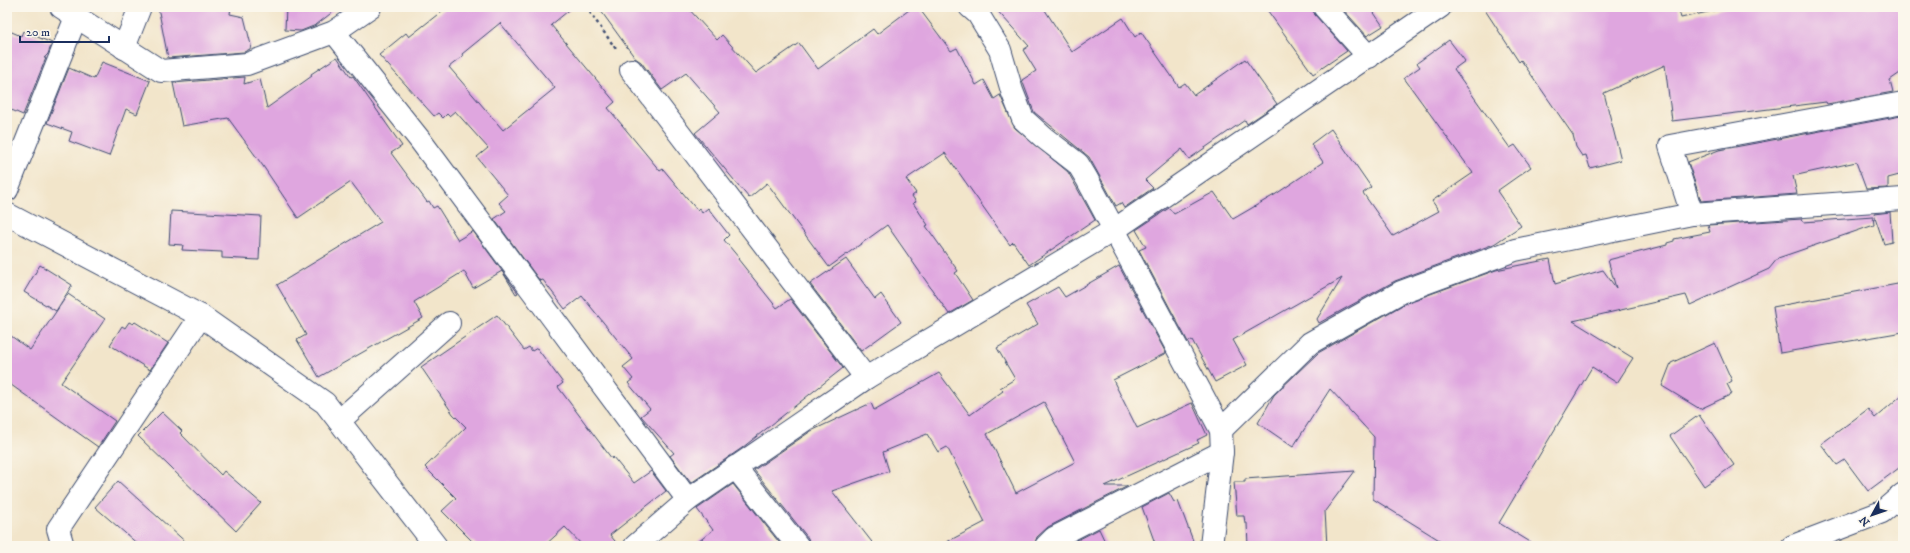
<svg xmlns="http://www.w3.org/2000/svg" width="1910" height="553" viewBox="0 0 1910 553" font-family="'IM FELL DW Pica',serif">
	<style>
		.building { fill: #dfa6df; fill-rule: evenodd }
		.lines { fill: none; stroke-linecap: round; stroke-linejoin: round }
		.minor-casing { stroke: #3b4a6e; stroke-width: 24 }
		.path { stroke: #3b4a6e; stroke-width: 2.5; stroke-dasharray: 3 3; stroke-linecap: butt }
		.minor { stroke: #fff; stroke-width: 22 }
	</style>
	<rect width="100%" height="100%" fill="#fbf7ec"/>
	<filter id="ink" filterUnits="userSpaceOnUse"><feTurbulence type="fractalNoise" baseFrequency=".025" numOctaves="2"/><feDisplacementMap in="SourceGraphic" scale="8" xChannelSelector="R" yChannelSelector="G"/><feConvolveMatrix kernelMatrix="1 2 1 2 8 2 1 2 1" color-interpolation-filters="sRGB"/></filter>
	<filter id="wash" filterUnits="userSpaceOnUse"><feTurbulence type="fractalNoise" baseFrequency=".012" numOctaves="4" result="noise"/><feDisplacementMap in="SourceGraphic" scale="16" xChannelSelector="R" yChannelSelector="G"/><feGaussianBlur stdDeviation="0.9" result="paint"/><feColorMatrix in="noise" values="0 0 0 0 0 0 0 0 0 0 0 0 0 0 0 0 0 1.4 0 .05"/><feComposite in="paint" operator="in"/></filter>
	<g filter="url(#wash)">
		<rect width="100%" height="100%" fill="#f2e5ca"/>
		<g id="blocks">
			<!-- building -->
			<g class="building">
				<path d="M158,7H231L230,14L244,17L251,45L250,49L244,52L168,58Z"/>
				<path d="M286,7H339L316,25L301,31L285,30Z"/>
				<path d="M447,7H573L551,25L615,102L608,108L660,171L663,169L697,210L699,208L702,213L708,208L729,235L724,240L739,258L738,259L777,308L790,299L843,368L742,448L691,483L670,456L674,453L641,416L650,409L628,383L633,379L623,367L633,359L582,296L565,309L543,280L540,281L494,219L506,211L499,203L508,195L477,157L488,148L455,111L449,116L447,114L443,118L438,113L434,116L379,55L406,33L409,37ZM500,23L555,88L503,130L449,67L463,56L462,54Z"/>
				<path d="M598,7H687L717,40L722,35L756,73L799,43L818,69L873,29L877,34L913,7H918L951,51L957,48L976,85L984,80L994,99L1000,95L1015,128L1068,172L1095,220L1029,265L1013,242L1010,245L945,153L906,179L916,193L912,196L916,202L913,203L928,225L926,226L958,271L955,273L973,300L949,314L887,225L829,267L767,183L749,198L695,133L720,112L686,73L662,90L641,62L635,58Z"/>
				<path d="M994,7H1043L1072,52L1123,18L1135,37L1141,32L1179,87L1185,83L1194,95L1245,59L1277,104L1247,124L1245,120L1189,159L1182,149L1145,180L1153,188L1124,208L1121,203L1116,206L1089,157L1034,112L1022,80L1036,71L1023,50L1029,46Z"/>
				<path d="M1265,7H1312L1315,15L1347,51L1313,74Z"/>
				<path d="M1341,7H1370L1383,26L1367,36Z"/>
				<path d="M1483,7H1678L1681,18L1730,7H1896L1903,17V71L1890,80L1893,92L1827,104L1826,102L1672,121L1665,65L1604,93L1621,160L1590,168L1586,155L1582,156L1576,147L1573,135L1521,60L1519,62Z"/>
				<path d="M7,30L21,36L23,31L52,43L48,54L44,58H46L23,115L7,108Z"/>
				<path d="M1449,40L1465,61L1454,69L1510,148L1515,145L1531,167L1497,191L1521,226L1494,244L1395,281L1319,323L1317,319L1342,278L1233,340L1247,365L1215,382L1192,340L1188,342L1139,250L1146,247L1136,230L1169,208L1174,214L1214,192L1233,219L1276,194L1323,162L1311,144L1331,129L1371,187L1363,193L1393,236L1439,211L1432,201L1473,173L1404,78L1420,67L1417,63Z"/>
				<path d="M337,57L351,77L353,76L355,79L402,146L391,153L427,202L429,201L433,208L437,206L458,240L473,231L518,293L516,294L502,271L473,288L464,271L414,302L423,318L319,377L297,340L306,335L277,285L381,222L351,182L298,218L263,166L228,118L182,126L173,83L245,77L244,84L260,79L267,108L312,76L311,74Z"/>
				<path d="M102,62L150,81L137,114L126,109L109,156L69,141L72,132L47,123L69,68L94,79Z"/>
				<path d="M1901,116L1903,123V174L1888,178V188L1866,189L1856,162L1793,176L1797,194L1701,201L1688,162L1719,150Z"/>
				<path d="M171,211L261,216L259,260L222,258V252L182,250L183,245L169,244Z"/>
				<path d="M1890,212L1892,242L1884,244L1874,214Z"/>
				<path d="M1873,217L1874,225L1778,258L1769,269L1690,305L1686,295L1573,321L1633,358L1617,383L1592,367L1499,523L1537,546H1449L1373,499L1374,437L1330,389L1293,447L1258,423L1274,395L1318,353L1406,303L1496,270L1550,259L1555,284L1603,270L1616,288L1608,260L1667,245V243L1674,241V239L1710,232L1708,225L1802,219L1803,222Z"/>
				<path d="M846,259L875,299L881,294L901,322L861,351L810,284Z"/>
				<path d="M40,265L72,285L56,311L24,292Z"/>
				<path d="M1119,266L1166,353L1113,380L1137,428L1192,403L1207,435L1197,440L1199,443L1105,486H1128L1048,527L1037,537L1034,546H939L985,522L947,447L938,452L927,434L883,452L889,471L832,491L875,546H810L808,538L754,470L811,431L871,403L874,410L939,373L970,415L1003,391L1000,388L1015,379L997,348L1038,324L1026,305L1058,287L1065,297ZM1044,402L1075,462L1016,493L987,434Z"/>
				<path d="M1903,283V332L1780,353L1773,307Z"/>
				<path d="M68,294L105,319L61,383L115,421L98,447L7,382V333L30,350Z"/>
				<path d="M497,315L524,350L529,347L532,351L537,348L563,383L558,387L612,459L613,457L634,483L651,471L666,491L610,535L619,546H583L565,527L544,546H477L442,511L456,498L425,467L466,427L453,414L421,367Z"/>
				<path d="M129,322L133,324L135,322L168,343L150,370L110,345L122,326L125,328Z"/>
				<path d="M1715,343L1732,381L1727,384L1732,394L1700,409L1662,386L1671,363Z"/>
				<path d="M1903,394V465L1868,491L1845,460L1837,465L1821,444L1868,409L1875,418Z"/>
				<path d="M162,412L182,431L180,433L221,475L224,471L261,503L236,531L138,436Z"/>
				<path d="M1699,415L1734,465L1704,486L1670,436Z"/>
				<path d="M1355,471L1325,511L1327,546H1248L1247,523H1245L1244,516H1237L1234,482H1245V479Z"/>
				<path d="M118,481L190,546H140L95,507Z"/>
				<path d="M733,484L782,546H693L713,530L697,509Z"/>
				<path d="M1169,493L1174,502L1178,501L1195,546H1156L1142,507Z"/>
				<path d="M1099,529L1107,546H1066Z"/>
			</g>
		</g>
	</g>
	<g filter="url(#ink)">
		<use href="#blocks" fill-opacity="0" stroke="#3b4a6e" stroke-width="1"/>
		<g class="lines">
			<defs>
				<g id="minor">
					<path d="M61,7L161,71L247,64L334,32L370,7"/>
					<path d="M970,7L978,14L1000,50L1012,91L1023,119L1043,137L1078,164L1087,179L1221,430L1222,452L1211,546"/>
					<path d="M1324,7L1369,57"/>
					<path d="M334,32L420,140L688,500"/>
					<path d="M124,48L140,7"/>
					<path d="M631,70L866,378"/>
					<path d="M7,190L76,17"/>
					<path d="M7,214L201,316L325,403L436,546"/>
					<path d="M1692,214L1670,146L1903,103"/>
					<path d="M339,421L449,323"/>
					<path d="M1221,430L1310,343L1401,292L1515,250L1692,214L1903,199"/>
					<path d="M735,467L798,546"/>
					<path d="M63,546L58,529L201,316"/>
					<path d="M635,546L688,500L866,378L1114,230L1440,7"/>
					<path d="M1046,546L1054,538L1222,452"/>
					<path d="M1793,546L1882,512L1903,494"/>
				</g>
			</defs>
			<!-- minor casing -->
			<use href="#minor" class="minor-casing"/>
			<!-- path -->
			<path class="path" d="M586,7L616,49"/>
			<!-- minor -->
			<use href="#minor" class="minor"/>
		</g>
	</g>
	<!-- margin -->
	<rect width="1910" height="553" fill="none" stroke="#fbf7ec" stroke-width="24"/>
	<!-- north arrow -->
	<g transform="translate(1872 515) rotate(230)" stroke="#fbf7ec" stroke-width="3" paint-order="stroke">
	<path d="M0-3L7 15L0 10L-7 15Z" fill="#1b2f5e"/>
	<text y="-6" font-size="11" font-weight="bold" text-anchor="middle" fill="#1b2f5e">N</text>
	</g>
	<!-- scale -->
	<path d="M20 36v6h89v-6" fill="none" stroke="#1b2f5e" stroke-width="2"/>
	<text x="26" y="36" font-size="12" fill="#1b2f5e" stroke="#fbf7ec" stroke-width="3" paint-order="stroke">20 m</text>
</svg>
